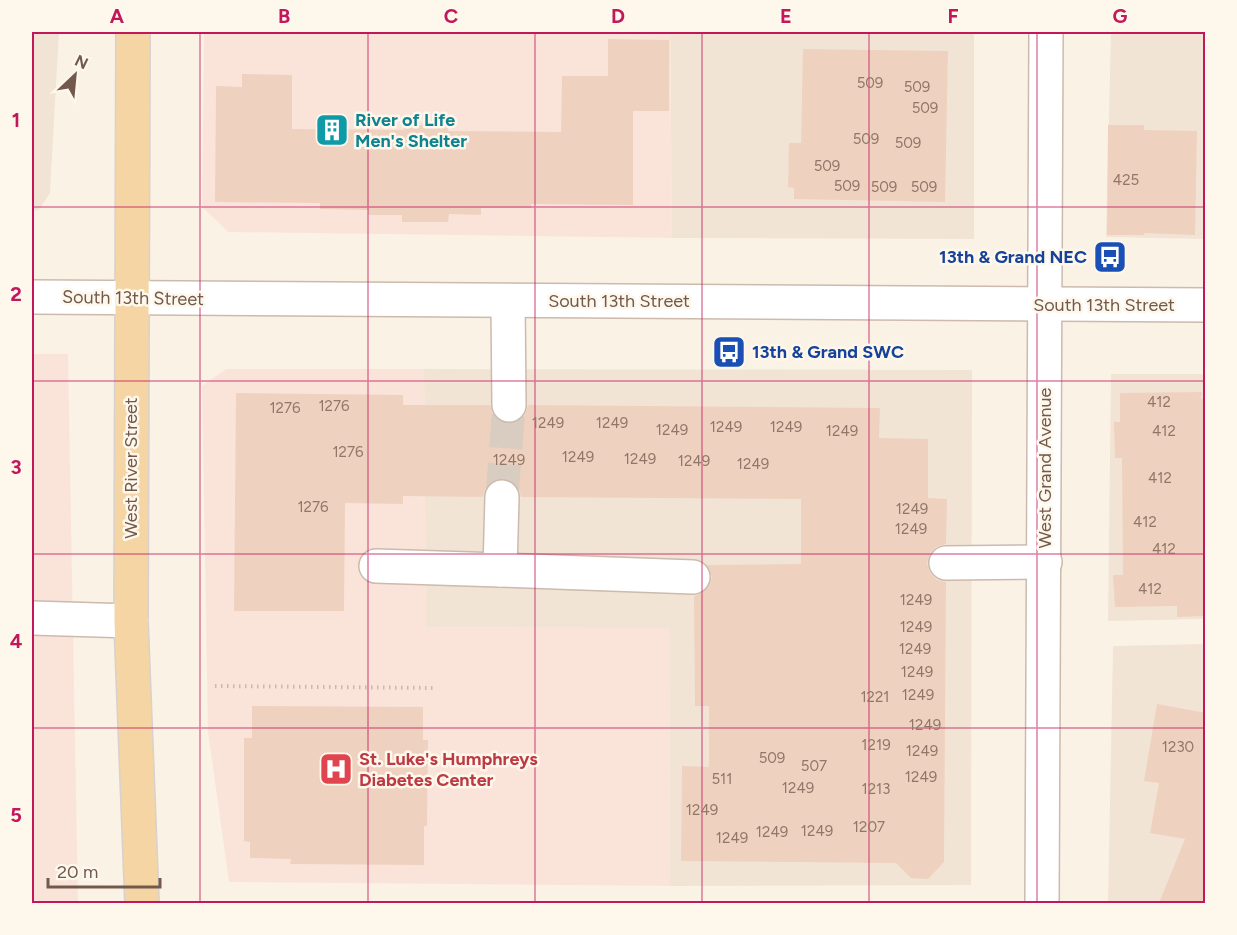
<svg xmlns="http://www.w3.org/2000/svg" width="1237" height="935" viewBox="0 0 1237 935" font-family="Figtree,sans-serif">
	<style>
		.residential { fill: #f2e4d5 }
		.commercial { fill: #fae4da }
		.building { fill: #efd1bf }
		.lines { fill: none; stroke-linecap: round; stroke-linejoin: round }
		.minor-tunnel { stroke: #d9ccc0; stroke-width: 33; stroke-dasharray: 33 16; stroke-linecap: butt }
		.minor-casing { stroke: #ccbaad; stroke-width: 36 }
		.major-casing { stroke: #d8d1cd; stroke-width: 36 }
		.path { stroke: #d3b5a2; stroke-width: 4; stroke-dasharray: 1.5 4.5; stroke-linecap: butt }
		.minor { stroke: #fff; stroke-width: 33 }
		.major { stroke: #f5d5a3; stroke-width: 33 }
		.grid { fill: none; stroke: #c2185b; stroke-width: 1.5; stroke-opacity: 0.55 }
		.labels { text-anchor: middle; stroke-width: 5; stroke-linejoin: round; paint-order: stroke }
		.number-label { font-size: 15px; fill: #917769 }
		.culture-label { font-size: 18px; font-weight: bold; fill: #0d838f; stroke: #fef7ec; text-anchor: start }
		.transit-label { font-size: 18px; font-weight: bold; fill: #164399; stroke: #fef7ec; text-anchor: end }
		.street-label { font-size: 18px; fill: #72594c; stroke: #fef7ec }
		.health-label { font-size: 18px; font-weight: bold; fill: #be3a42; stroke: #fef7ec; text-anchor: start }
		.neatline { fill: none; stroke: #c2185b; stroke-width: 2 }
		.grid-label { font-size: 20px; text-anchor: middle; font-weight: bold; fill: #c2185b }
	</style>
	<rect width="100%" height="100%" fill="#fbf2e6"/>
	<!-- residential -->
	<g class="residential">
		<path d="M32,32H59L50,193L39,210L32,211Z"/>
		<path d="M670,32H974V239L672,238Z"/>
		<path d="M1111,32H1205V239L1106,237Z"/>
		<path d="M424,369L972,370L971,885L670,886L669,629L426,627Z"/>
		<path d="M1111,374H1205V619L1108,621Z"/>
		<path d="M1205,644V903L1108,904L1113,646Z"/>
	</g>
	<!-- commercial -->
	<g class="commercial">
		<path d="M204,32H670L672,238L228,232L202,207Z"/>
		<path d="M32,354H68L78,903H32Z"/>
		<path d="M226,369H424L426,627L669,628L670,886L229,882L208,732L202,386Z"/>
	</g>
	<!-- building -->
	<g class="building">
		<path d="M608,39L669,40V111H633V205L531,204V208H481V215L449,214L448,222H402V215H368V210L320,209V203L215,202L216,86L242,87V74L292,75V129L404,130L403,125H448V131L561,132L562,76H608Z"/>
		<path d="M803,49L948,51L945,202L794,199V188L788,187L789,143H801Z"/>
		<path d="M1108,125H1144V130L1197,131L1195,235L1144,233V235H1107Z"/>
		<path d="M1202,392L1201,399L1206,398V616L1177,617V606L1115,607L1113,575H1123L1122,458H1115L1114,422H1120V393Z"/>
		<path d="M236,393L403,395V405H490L493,415L499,421L509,424L519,421L525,415L528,405L880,408L879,438L928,439V498L947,499L946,544L936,547L930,553L927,563L930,573L937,580L946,582L944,862L928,879L911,878L896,863L681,861L682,766L709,767V706H695L694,596L702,593L709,586L712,577L707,565L801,564V499L521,497L519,489L512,481L502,478L494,480L486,487L483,497L403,496V504L345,503L344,611H234Z"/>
		<path d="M1157,704L1206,713V903H1159L1185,839L1150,833L1159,783L1144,781Z"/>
		<path d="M252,706L423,707V740H428L427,826H424V865L290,864L291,859L250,858V842L244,841V738H252Z"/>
	</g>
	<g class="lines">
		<!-- minor-tunnel -->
		<path class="minor-tunnel" d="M502,497L509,405"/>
		<defs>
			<g id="minor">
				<path d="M32,297L1206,305"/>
				<path d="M508,301L509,405"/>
				<path d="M946,563L1045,562"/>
				<path d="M376,566L500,570L502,497"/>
				<path d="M500,570L693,577"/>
				<path d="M32,618L131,621"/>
				<path d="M1042,904L1046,32"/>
			</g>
			<path id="major" d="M133,32L131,621L142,904"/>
		</defs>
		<!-- minor casing -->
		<use href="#minor" class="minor-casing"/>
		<!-- major casing -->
		<use href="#major" class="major-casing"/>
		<!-- path -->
		<path class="path" d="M215,686L435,688"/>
		<!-- minor -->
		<use href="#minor" class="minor"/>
		<!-- major -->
		<use href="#major" class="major"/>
	</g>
	<!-- grid -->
	<path class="grid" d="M200,32V904M368,32V904M535,32V904M702,32V904M869,32V904M1037,32V904M32,207H1206M32,381H1206M32,554H1206M32,728H1206"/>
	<!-- icons -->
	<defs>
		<symbol id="building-square" viewBox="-11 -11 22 22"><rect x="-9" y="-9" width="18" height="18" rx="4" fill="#0f9aa8" stroke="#fef7ec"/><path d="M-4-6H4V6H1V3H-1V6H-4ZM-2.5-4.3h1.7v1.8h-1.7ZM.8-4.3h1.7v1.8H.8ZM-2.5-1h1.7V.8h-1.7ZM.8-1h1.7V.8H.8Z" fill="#fff"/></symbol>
		<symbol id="bus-square" viewBox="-11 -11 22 22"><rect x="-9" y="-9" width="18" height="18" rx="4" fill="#1a4fb4" stroke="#fef7ec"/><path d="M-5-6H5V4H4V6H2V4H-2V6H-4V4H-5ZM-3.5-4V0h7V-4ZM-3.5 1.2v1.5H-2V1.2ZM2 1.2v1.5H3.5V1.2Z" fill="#fff"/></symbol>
		<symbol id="hospital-square" viewBox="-11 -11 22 22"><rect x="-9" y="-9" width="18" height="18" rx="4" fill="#e0444e" stroke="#fef7ec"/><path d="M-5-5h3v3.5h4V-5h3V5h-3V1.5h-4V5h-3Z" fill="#fff"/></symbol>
	</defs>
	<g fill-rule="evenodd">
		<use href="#building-square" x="313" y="111" width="38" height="38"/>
		<use href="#bus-square" x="1091" y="238" width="38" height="38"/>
		<use href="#bus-square" x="710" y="333" width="38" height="38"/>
		<use href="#hospital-square" x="317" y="750" width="38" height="38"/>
	</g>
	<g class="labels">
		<!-- number labels -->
		<g class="number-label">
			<text x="870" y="88">509</text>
			<text x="917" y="92">509</text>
			<text x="925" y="113">509</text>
			<text x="866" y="144">509</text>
			<text x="908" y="148">509</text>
			<text x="827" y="171">509</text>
			<text x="1126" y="185">425</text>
			<text x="847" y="191">509</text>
			<text x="884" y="192">509</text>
			<text x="924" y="192">509</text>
			<text x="1159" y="407">412</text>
			<text x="334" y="411">1276</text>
			<text x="285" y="413">1276</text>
			<text x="548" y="428">1249</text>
			<text x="612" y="428">1249</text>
			<text x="726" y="432">1249</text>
			<text x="786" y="432">1249</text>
			<text x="672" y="435">1249</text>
			<text x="842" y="436">1249</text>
			<text x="1164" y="436">412</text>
			<text x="348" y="457">1276</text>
			<text x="578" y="462">1249</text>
			<text x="640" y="464">1249</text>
			<text x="509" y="465">1249</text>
			<text x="694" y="466">1249</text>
			<text x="753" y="469">1249</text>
			<text x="1160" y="483">412</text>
			<text x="313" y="512">1276</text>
			<text x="912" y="514">1249</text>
			<text x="1145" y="527">412</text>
			<text x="911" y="534">1249</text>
			<text x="1164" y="554">412</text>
			<text x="1150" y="594">412</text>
			<text x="916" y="605">1249</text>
			<text x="916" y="632">1249</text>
			<text x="915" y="654">1249</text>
			<text x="917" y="677">1249</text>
			<text x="918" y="700">1249</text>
			<text x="875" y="702">1221</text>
			<text x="925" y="730">1249</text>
			<text x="876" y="750">1219</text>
			<text x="1178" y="752">1230</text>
			<text x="922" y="756">1249</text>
			<text x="772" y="763">509</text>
			<text x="814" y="771">507</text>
			<text x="921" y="782">1249</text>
			<text x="722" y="784">511</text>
			<text x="798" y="793">1249</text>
			<text x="876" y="794">1213</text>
			<text x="702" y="815">1249</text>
			<text x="869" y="832">1207</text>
			<text x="817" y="836">1249</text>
			<text x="772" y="837">1249</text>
			<text x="732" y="843">1249</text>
		</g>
		<!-- culture labels -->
		<g class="culture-label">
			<text x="355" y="126">River of Life<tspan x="355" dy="21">Men's Shelter</tspan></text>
		</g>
		<!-- transit labels -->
		<g class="transit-label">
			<text x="1087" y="263">13th &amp; Grand NEC</text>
			<text x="752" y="358" text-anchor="start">13th &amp; Grand SWC</text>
		</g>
		<!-- street labels -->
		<g class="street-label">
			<text transform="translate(133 298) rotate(1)" y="6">South 13th Street</text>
			<text x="619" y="307">South 13th Street</text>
			<text x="1104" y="311">South 13th Street</text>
			<text transform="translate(131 468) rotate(-90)" y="6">West River Street</text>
			<text transform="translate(1045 468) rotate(-90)" y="6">West Grand Avenue</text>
		</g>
		<!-- health labels -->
		<g class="health-label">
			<text x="359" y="765">St. Luke's Humphreys<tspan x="359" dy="21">Diabetes Center</tspan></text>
		</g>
	</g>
	<!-- border -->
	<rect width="1237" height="935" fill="none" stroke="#fef7ec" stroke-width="66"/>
	<!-- north arrow -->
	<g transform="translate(75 75) rotate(26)" stroke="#fef7ec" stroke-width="4.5" paint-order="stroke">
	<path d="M0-4.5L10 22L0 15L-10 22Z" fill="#72594c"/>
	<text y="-9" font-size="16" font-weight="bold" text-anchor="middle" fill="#72594c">N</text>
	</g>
	<!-- scale -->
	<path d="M48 878v9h112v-9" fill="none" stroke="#72594c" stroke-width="3"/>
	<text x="57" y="878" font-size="18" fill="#72594c" stroke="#fef7ec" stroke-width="4.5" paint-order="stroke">20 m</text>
	<rect x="33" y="33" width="1171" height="869" class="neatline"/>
	<g class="grid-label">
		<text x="117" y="23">A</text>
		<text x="284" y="23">B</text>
		<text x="451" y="23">C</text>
		<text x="618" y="23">D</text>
		<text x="786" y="23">E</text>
		<text x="953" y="23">F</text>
		<text x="1120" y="23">G</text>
		<text x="16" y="127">1</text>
		<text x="16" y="301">2</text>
		<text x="16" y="474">3</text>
		<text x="16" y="648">4</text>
		<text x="16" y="822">5</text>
	</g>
</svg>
